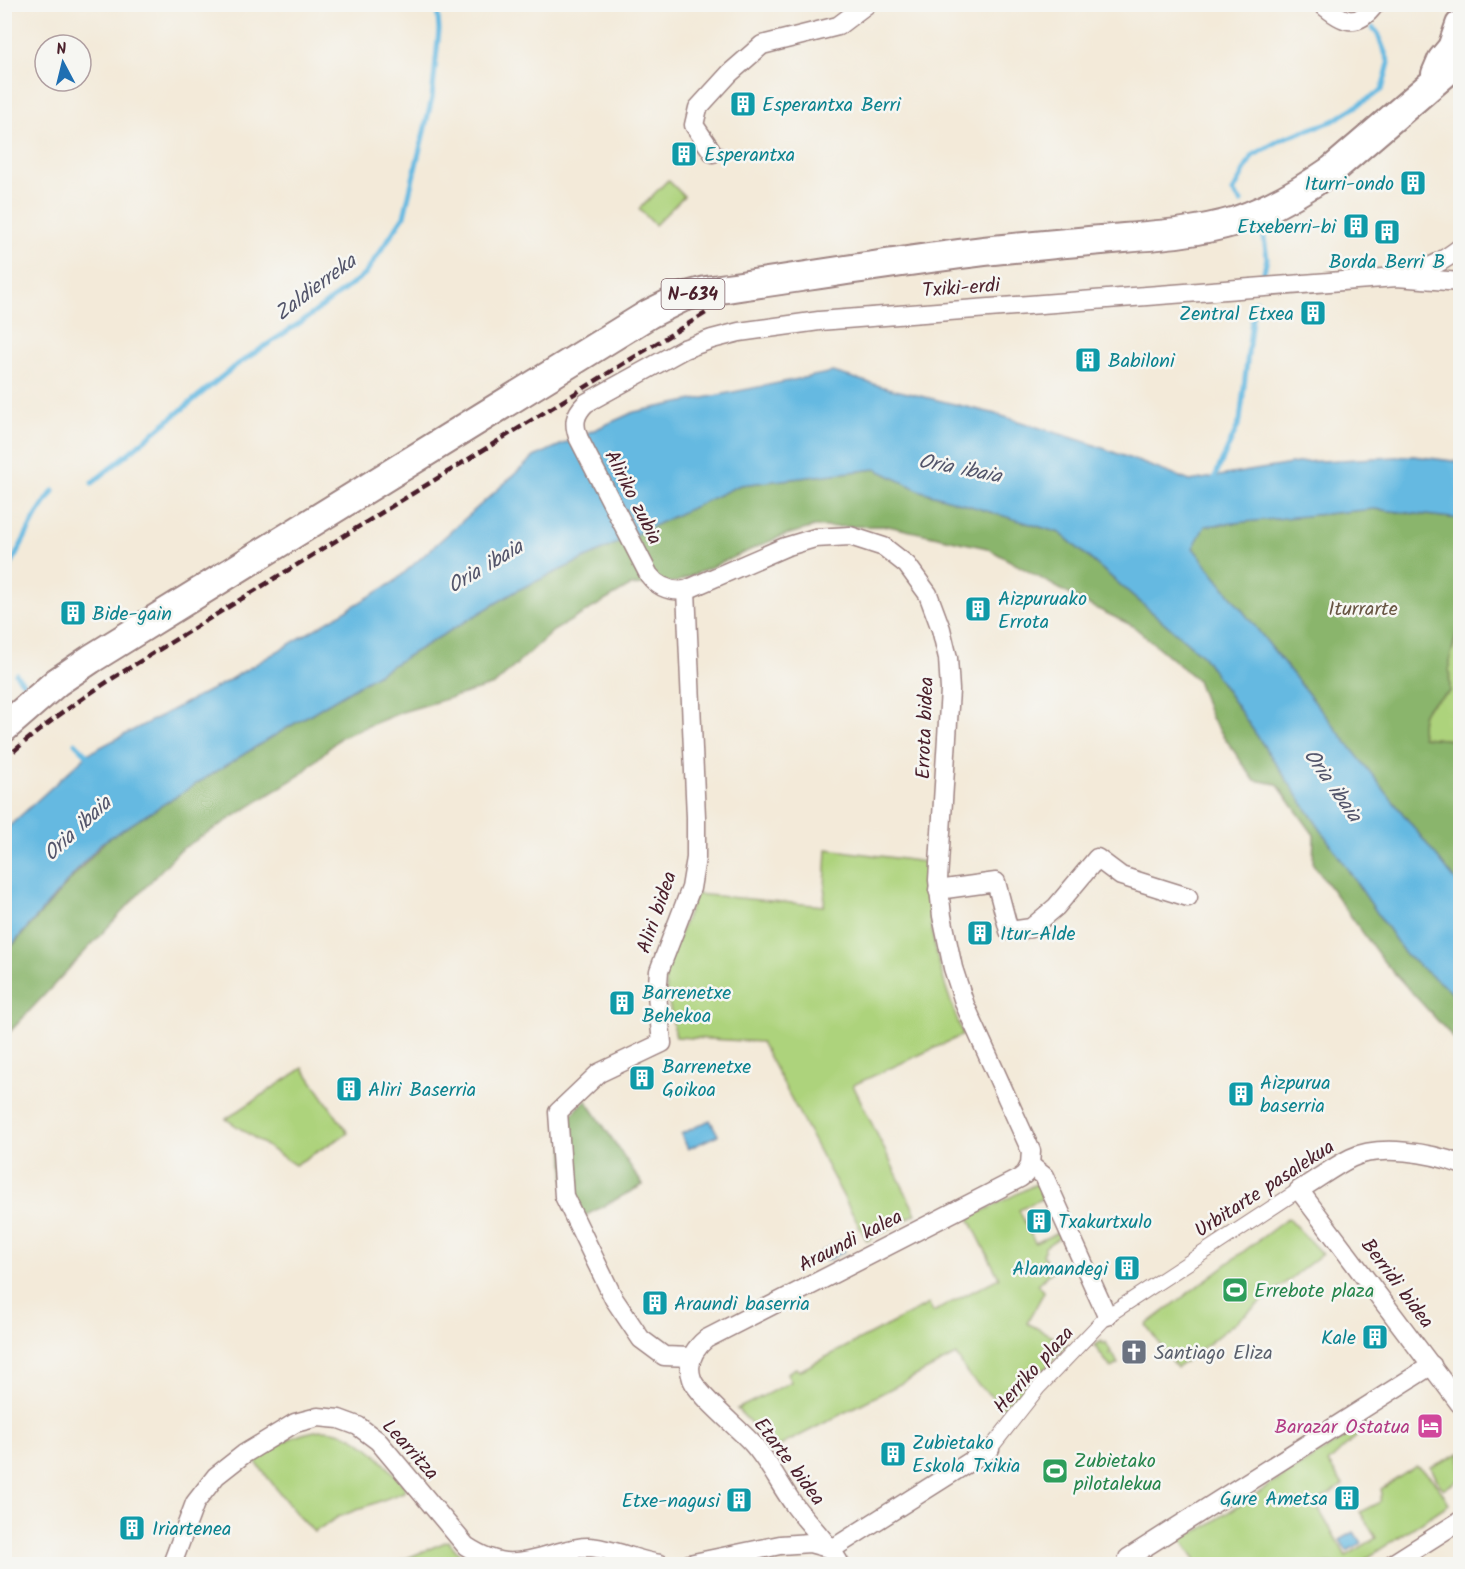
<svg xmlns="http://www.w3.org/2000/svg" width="1465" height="1569" viewBox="0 0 1465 1569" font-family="Kalam,sans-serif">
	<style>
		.green { fill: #add37c; stroke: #7c7954; stroke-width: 1.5 }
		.forest { fill: #8ab56c; stroke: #6a6a4c; stroke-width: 1.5 }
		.water { fill: #65b9e1; stroke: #586c86; stroke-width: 1.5 }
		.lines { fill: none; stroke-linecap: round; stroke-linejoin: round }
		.stream { stroke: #65b9e1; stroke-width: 5 }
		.pedestrian-casing { stroke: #9e8482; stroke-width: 16 }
		.minor-casing { stroke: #9e8482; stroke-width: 21 }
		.trunk-casing { stroke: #9e8482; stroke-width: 32 }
		.pedestrian { stroke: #fff; stroke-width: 14 }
		.minor { stroke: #fff; stroke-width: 18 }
		.trunk { stroke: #fff; stroke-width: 28 }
		.rail { stroke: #4a1f2b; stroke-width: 4.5; stroke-dasharray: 9 4.5; stroke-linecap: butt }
		.labels { text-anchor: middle; stroke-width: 5; stroke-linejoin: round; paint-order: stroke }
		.shield { fill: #f6f6f2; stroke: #7e6067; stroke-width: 1.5 }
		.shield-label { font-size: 18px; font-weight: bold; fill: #4a1f2b }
		.culture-label { font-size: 20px; fill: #0d838f; stroke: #f6f6f2; text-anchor: start }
		.street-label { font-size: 20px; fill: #4a1f2b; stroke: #f6f6f2 }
		.park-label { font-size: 20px; fill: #685543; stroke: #f6f6f2 }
		.leisure-label { font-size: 20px; fill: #27864d; stroke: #f6f6f2; text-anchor: start }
		.worship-label { font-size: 20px; fill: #5b616d; stroke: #f6f6f2; text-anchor: start }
		.hotel-label { font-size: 20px; fill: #b23c85; stroke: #f6f6f2; text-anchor: end }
		.water-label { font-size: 21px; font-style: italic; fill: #53556b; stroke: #f6f6f2 }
	</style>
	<rect width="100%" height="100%" fill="#f6f6f2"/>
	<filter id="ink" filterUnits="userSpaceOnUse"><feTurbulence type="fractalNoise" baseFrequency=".0167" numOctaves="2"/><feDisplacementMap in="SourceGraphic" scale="12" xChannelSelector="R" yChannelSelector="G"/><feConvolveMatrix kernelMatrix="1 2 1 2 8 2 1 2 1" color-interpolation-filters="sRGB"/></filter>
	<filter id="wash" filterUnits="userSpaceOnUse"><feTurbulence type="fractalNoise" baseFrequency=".008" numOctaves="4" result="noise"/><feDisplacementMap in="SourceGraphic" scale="24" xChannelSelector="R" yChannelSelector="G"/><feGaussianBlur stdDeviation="1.35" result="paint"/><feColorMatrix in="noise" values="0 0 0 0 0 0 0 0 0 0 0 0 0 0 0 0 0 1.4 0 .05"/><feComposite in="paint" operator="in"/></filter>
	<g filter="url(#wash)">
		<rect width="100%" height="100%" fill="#f3ead9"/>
		<!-- green -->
		<g class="green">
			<path d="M668,180L684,196L655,225L639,209Z"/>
			<path d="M1460,630V754L1453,740L1422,737C1418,707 1427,707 1450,691L1449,662L1458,632Z"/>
			<path d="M827,849L925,862C926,880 928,899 930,918C935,956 949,1000 963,1035L853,1085L916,1214L867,1241L761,1042L676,1037L663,975L696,894L824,906Z"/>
			<path d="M303,1068L348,1133L295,1165L226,1119Z"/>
			<path d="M1036,1184L1041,1188L1043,1198L1019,1210L1035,1243L1059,1232L1060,1237L1045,1247L1043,1255L1053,1271L1037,1284L1044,1292L1027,1323L1067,1344L1018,1399L1006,1410L969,1376L956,1355L772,1450L750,1422L737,1409L791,1382L787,1373L796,1368L799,1371L929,1304L933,1312L999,1278L969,1218Z"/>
			<path d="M1288,1218L1322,1254L1177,1368L1146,1325Z"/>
			<path d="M1102,1341L1103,1344L1106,1342L1111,1352L1109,1353L1110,1355L1113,1354L1118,1364L1111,1368L1094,1345Z"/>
			<path d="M1359,1428L1361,1432L1328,1463L1343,1485L1315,1503L1346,1556L1376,1538L1360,1512L1380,1502L1382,1494L1381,1489L1416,1466C1431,1474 1441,1490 1449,1504L1358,1564H1198L1180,1538L1202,1529Z"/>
			<path d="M321,1430C360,1430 382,1460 405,1487L404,1492L338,1517L314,1532L293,1510L254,1460C278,1445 292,1434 321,1430Z"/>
			<path d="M1460,1453V1479L1444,1489L1439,1484L1431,1467Z"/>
			<path d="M448,1541L468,1564H399L398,1562Z"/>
		</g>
		<!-- forest -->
		<g class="forest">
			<path d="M876,469L921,491L1060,533L1203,656L1405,954L1460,999V1045L1384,962L1313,864L1314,835L1277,784L1254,780L1211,718L1197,680L1133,626L1083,602L987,548L888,526L814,527L782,536L677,582L630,586L553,631L494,685L402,712L341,737L300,775L180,850L5,1037V954L106,840L262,743L518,590L740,485Z"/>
			<path d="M1374,509L1460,519V630L1457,632L1449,662L1450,692C1427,707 1418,707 1422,737L1453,740L1460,754V886L1193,548L1204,526Z"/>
			<path d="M586,1100L643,1185L581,1218L565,1187L563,1123Z"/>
		</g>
		<!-- water -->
		<g class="water">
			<path d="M833,372L887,388L992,413L1089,443L1190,481L1303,462L1414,456L1460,462V519L1374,509L1205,526L1193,548L1460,886V999L1405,954L1203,656L1060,533L921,491L876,469L740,485L518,590L262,743L101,843L5,953V830L89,753L224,683L394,582L534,457L634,412Z"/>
			<path d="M710,1120L718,1135L688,1149L681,1134Z"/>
			<path d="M840,1241L845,1251L826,1261L821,1252Z"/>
			<path d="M1354,1532L1361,1543L1347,1551L1340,1540Z"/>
		</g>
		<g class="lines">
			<!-- stream -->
			<g class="stream">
				<path d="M1241,202L1233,192L1252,156L1284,138L1333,121L1382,90L1389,63L1377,32L1373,28"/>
				<path d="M1263,276L1267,258L1263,231"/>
				<path d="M1213,481L1240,421L1252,319L1256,301"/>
				<path d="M92,483L235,366L307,318L365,274L404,216L432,98L439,30L437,4"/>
				<path d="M4,578L35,518L53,491"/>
				<path d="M4,645L7,659"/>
				<path d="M16,674L24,684"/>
				<path d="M75,743L91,759"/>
			</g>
		</g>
	</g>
	<g filter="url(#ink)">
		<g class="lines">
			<defs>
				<path id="pedestrian" d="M990,1449L1038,1388L1107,1316L1299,1190"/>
				<g id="minor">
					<path d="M1322,4C1341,21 1357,30 1375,4"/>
					<path d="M713,153L694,125L698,108L730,73L762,45L838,26L867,4"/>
					<path d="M1409,274C1431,268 1443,261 1460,248"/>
					<path d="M686,590L696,817V858L691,888L659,971L657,995L662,1043L599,1073L558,1112L564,1196L614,1299L641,1339L664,1356L691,1357"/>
					<path d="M938,890L996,882L1009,931L1031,928L1056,907L1097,858L1121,876L1188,897"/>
					<path d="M1460,1164C1431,1153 1380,1144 1351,1158C1333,1167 1316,1180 1299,1190L1460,1404"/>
					<path d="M1107,1316L1044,1176L1030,1165L1031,1151L965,1005L953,968L942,916L938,880L950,690L948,658L941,629L928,594L907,565L884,547L850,536L815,538L785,547L686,590C670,592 658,587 649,575L579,439C573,424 574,415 586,403L684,349L712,339L739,332L819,321L1369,279L1397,277L1460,282"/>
					<path d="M1128,1558L1432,1365"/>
					<path d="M172,1564L195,1503L216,1476L244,1454L295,1423L318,1417L339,1419L358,1426L378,1441L466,1546C501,1569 518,1564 556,1553C567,1550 577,1547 588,1547C613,1548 636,1561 660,1564"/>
					<path d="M689,1564L780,1545L810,1543L832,1549L990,1449"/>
					<path d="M840,1564C828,1542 810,1526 795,1506C780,1486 769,1461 751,1442C738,1428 696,1393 692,1379C686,1362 694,1349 706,1339L1020,1178L1025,1174L1030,1165"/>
					<path d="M1392,1564L1460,1521"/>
				</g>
				<g id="trunk">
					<path d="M1436,74L1442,60L1452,48L1460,25"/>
					<path d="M4,728L57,682L91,659L649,314L683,297L706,291C798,278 891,262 984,251C1031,246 1077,242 1124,238C1162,235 1199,232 1236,221C1271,209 1302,191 1332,170L1460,60"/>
				</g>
			</defs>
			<!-- pedestrian casing -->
			<use href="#pedestrian" class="pedestrian-casing"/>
			<!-- minor casing -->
			<use href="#minor" class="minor-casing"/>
			<!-- trunk casing -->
			<use href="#trunk" class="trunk-casing"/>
			<!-- pedestrian -->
			<use href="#pedestrian" class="pedestrian"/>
			<!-- minor -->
			<use href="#minor" class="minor"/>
			<!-- trunk -->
			<use href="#trunk" class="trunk"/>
			<!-- rail -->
			<path class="rail" d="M4,760C38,729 75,703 113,678L709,311"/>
		</g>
	</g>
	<!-- icons -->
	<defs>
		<symbol id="building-square" viewBox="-11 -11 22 22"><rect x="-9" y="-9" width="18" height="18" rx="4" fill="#0f9aa8" stroke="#f6f6f2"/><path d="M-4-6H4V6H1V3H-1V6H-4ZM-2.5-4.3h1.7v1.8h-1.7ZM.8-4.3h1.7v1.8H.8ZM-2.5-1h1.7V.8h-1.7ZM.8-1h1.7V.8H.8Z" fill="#fff"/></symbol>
		<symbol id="stadium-square" viewBox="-11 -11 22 22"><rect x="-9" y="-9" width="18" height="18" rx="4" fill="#2e9e5b" stroke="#f6f6f2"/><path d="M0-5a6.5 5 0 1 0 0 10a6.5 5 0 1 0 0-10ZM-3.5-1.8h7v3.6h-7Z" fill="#fff"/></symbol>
		<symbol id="church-square" viewBox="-11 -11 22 22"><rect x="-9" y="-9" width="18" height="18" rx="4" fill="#6b7280" stroke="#f6f6f2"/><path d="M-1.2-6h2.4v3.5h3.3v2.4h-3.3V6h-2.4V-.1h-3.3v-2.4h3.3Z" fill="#fff"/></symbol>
		<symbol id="hotel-square" viewBox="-11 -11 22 22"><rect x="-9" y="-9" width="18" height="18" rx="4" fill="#d1479c" stroke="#f6f6f2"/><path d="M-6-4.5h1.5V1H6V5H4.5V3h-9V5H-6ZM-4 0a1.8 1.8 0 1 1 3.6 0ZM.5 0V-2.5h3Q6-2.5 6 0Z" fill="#fff"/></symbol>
	</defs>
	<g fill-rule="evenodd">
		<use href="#building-square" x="728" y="89" width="30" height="30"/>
		<use href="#building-square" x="669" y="139" width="30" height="30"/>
		<use href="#building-square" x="1398" y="168" width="30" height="30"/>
		<use href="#building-square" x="1341" y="211" width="30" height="30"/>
		<use href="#building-square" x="1372" y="217" width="30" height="30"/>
		<use href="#building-square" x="1298" y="298" width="30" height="30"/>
		<use href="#building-square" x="1073" y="345" width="30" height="30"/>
		<use href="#building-square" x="963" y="594" width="30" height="30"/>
		<use href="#building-square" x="58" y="598" width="30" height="30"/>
		<use href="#building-square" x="965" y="918" width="30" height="30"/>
		<use href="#building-square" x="607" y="988" width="30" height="30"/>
		<use href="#building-square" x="627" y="1063" width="30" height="30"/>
		<use href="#building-square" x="334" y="1074" width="30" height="30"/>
		<use href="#building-square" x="1226" y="1079" width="30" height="30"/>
		<use href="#building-square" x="1024" y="1206" width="30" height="30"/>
		<use href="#building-square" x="1112" y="1253" width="30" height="30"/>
		<use href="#stadium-square" x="1220" y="1275" width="30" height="30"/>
		<use href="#building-square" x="640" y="1288" width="30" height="30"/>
		<use href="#building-square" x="1360" y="1322" width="30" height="30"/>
		<use href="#church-square" x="1119" y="1337" width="30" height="30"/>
		<use href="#hotel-square" x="1415" y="1411" width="30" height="30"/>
		<use href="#building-square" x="878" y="1439" width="30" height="30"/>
		<use href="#stadium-square" x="1040" y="1456" width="30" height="30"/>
		<use href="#building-square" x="1332" y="1483" width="30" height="30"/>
		<use href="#building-square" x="724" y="1485" width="30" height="30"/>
		<use href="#building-square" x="117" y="1513" width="30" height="30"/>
	</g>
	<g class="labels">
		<!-- shield labels -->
		<rect class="shield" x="661.5" y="279" width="63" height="30" rx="4.5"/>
		<g class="shield-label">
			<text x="693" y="300">N-634</text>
		</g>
		<!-- culture labels -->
		<g class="culture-label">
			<text x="762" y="111">Esperantxa Berri</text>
			<text x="704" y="161">Esperantxa</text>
			<text x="1394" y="190" text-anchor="end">Iturri-ondo</text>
			<text x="1336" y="233" text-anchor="end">Etxeberri-bi</text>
			<text x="1387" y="268" text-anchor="middle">Borda Berri B</text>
			<text x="1294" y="320" text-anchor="end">Zentral Etxea</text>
			<text x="1108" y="367">Babiloni</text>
			<text x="998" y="605">Aizpuruako<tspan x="998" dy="23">Errota</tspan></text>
			<text x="92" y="620">Bide-gain</text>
			<text x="1000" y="940">Itur-Alde</text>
			<text x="642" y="999">Barrenetxe<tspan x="642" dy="23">Behekoa</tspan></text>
			<text x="662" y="1073">Barrenetxe<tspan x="662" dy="23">Goikoa</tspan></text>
			<text x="1260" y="1089">Aizpurua<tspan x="1260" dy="23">baserria</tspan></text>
			<text x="368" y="1096">Aliri Baserria</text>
			<text x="1058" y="1228">Txakurtxulo</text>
			<text x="1108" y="1275" text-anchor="end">Alamandegi</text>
			<text x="674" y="1310">Araundi baserria</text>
			<text x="1356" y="1344" text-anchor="end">Kale</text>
			<text x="912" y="1449">Zubietako<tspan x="912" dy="23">Eskola Txikia</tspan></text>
			<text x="1328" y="1505" text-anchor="end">Gure Ametsa</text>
			<text x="720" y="1507" text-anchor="end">Etxe-nagusi</text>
			<text x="152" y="1535">Iriartenea</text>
		</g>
		<!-- street labels -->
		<g class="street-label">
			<text transform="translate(961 287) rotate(-4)" y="7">Txiki-erdi</text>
			<text transform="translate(634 497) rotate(63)" y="7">Aliriko zubia</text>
			<text transform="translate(924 728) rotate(-88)" y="7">Errota bidea</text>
			<text transform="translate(656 912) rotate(-71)" y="7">Aliri bidea</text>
			<text transform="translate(1264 1188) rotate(-33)" y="7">Urbitarte pasalekua</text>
			<text transform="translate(850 1240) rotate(-27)" y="7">Araundi kalea</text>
			<text transform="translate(1398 1283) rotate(53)" y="7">Berridi bidea</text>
			<text transform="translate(1033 1369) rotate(-48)" y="7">Herriko plaza</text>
			<text transform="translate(411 1449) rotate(48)" y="7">Learritza</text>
			<text transform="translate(790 1461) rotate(53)" y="7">Etarte bidea</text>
		</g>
		<!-- park labels -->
		<g class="park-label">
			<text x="1363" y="615">Iturrarte</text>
		</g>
		<!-- leisure labels -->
		<g class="leisure-label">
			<text x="1254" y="1297">Errebote plaza</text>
			<text x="1074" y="1467">Zubietako<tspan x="1074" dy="23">pilotalekua</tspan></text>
		</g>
		<!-- worship labels -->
		<g class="worship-label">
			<text x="1154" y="1359">Santiago Eliza</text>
		</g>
		<!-- hotel labels -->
		<g class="hotel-label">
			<text x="1410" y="1433">Barazar Ostatua</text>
		</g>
		<!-- water labels -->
		<g class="water-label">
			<text transform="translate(315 287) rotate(-37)" y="7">Zaldierreka</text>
			<text transform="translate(960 468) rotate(11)" y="7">Oria ibaia</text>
			<text transform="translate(485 566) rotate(-31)" y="7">Oria ibaia</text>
			<text transform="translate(1333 785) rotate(55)" y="7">Oria ibaia</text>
			<text transform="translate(77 828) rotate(-43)" y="7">Oria ibaia</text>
		</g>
	</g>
	<!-- margin -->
	<rect width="1465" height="1569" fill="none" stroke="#f6f6f2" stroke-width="24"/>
	<!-- north arrow -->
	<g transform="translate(63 63) rotate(353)"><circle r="28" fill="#f6f6f2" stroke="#b1a0a2" stroke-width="1.5"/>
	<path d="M0-4.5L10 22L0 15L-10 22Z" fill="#1f6fb2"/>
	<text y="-9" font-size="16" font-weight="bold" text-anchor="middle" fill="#4a1f2b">N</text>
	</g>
</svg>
